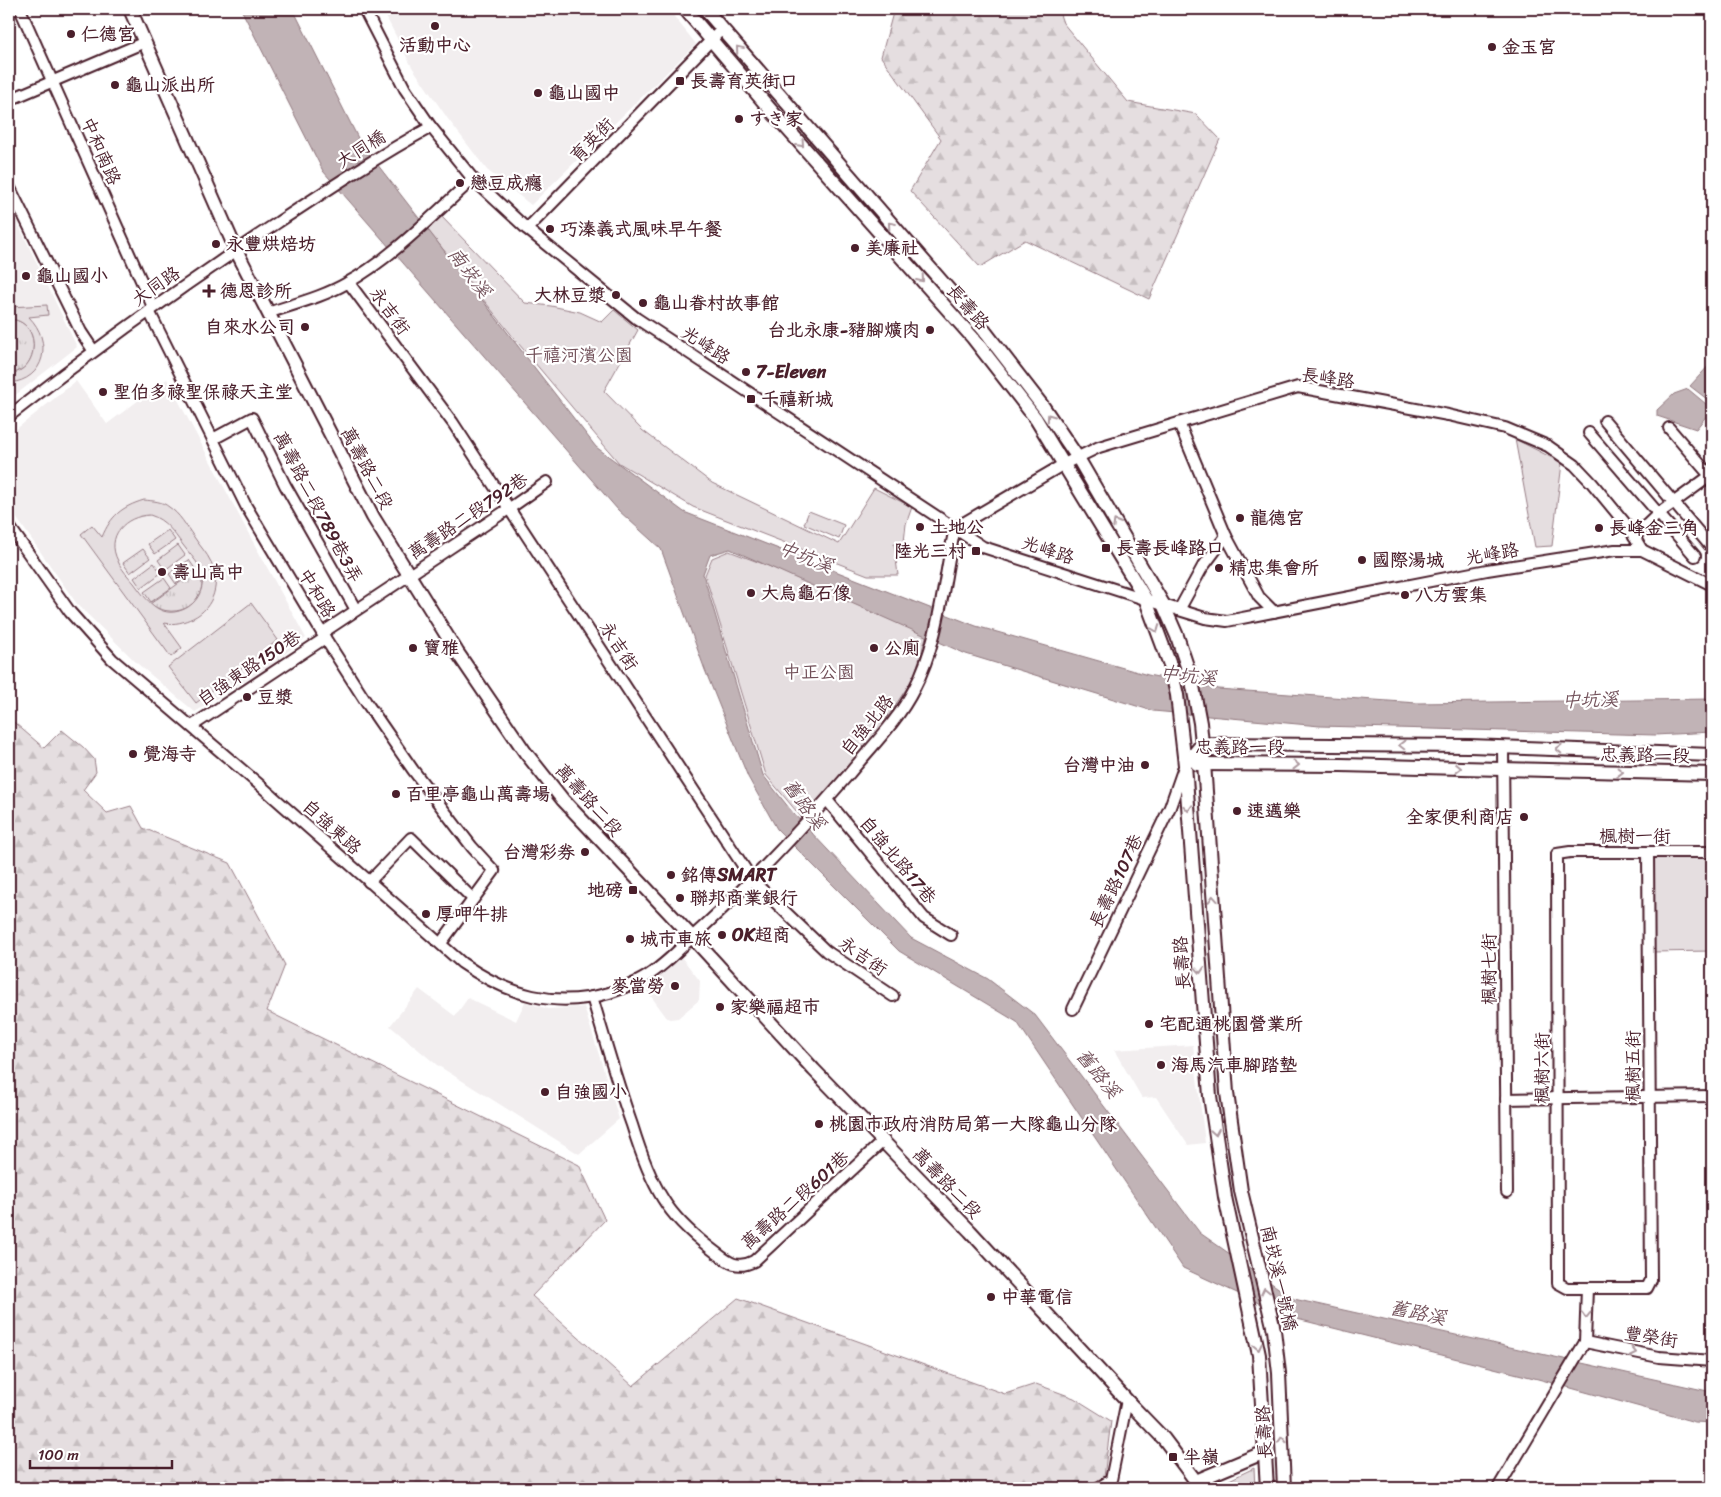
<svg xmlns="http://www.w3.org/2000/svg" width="1721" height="1497" viewBox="0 0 1721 1497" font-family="Sriracha,'LXGW WenKai TC','Klee One',sans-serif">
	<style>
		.built { fill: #f2eeef }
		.grass { fill: url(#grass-tufts); stroke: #987e86 }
		.forest { fill: url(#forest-firs); stroke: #987e86 }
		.park { fill: #e5dee0; stroke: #987e86; fill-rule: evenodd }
		.water { fill: #c1b3b6; stroke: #91787e }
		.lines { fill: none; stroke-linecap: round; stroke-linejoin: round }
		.minor-casing { stroke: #4a1f2b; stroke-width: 14 }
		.major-casing { stroke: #4a1f2b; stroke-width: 16 }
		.minor { stroke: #fff; stroke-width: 10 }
		.major { stroke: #fff; stroke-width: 12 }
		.oneway { stroke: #ae9aa0 }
		.poi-dot { fill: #4a1f2b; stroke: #fff; stroke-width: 2 }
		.labels { text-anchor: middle; stroke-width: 4.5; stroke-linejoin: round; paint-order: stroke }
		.poi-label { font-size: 18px; font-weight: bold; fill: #4a1f2b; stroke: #fff; text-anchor: start }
		.street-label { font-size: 18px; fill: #4a1f2b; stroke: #fff }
		.park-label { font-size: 18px; fill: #714f58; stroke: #fff }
		.water-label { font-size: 19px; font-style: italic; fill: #74535c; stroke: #fff }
	</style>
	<defs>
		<pattern id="grass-tufts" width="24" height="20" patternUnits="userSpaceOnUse" patternTransform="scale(1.25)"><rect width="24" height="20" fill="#e5dee0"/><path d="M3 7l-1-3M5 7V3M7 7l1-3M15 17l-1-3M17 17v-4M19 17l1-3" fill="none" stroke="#c6bec0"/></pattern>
		<pattern id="forest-firs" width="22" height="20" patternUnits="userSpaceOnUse" patternTransform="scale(1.25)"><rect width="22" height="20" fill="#e5dee0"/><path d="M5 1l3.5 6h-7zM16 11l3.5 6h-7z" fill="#c6bec0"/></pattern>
	</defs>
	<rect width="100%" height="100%" fill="#fff"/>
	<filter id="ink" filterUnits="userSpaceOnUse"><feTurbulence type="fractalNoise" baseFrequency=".02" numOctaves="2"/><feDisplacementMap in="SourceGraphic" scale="10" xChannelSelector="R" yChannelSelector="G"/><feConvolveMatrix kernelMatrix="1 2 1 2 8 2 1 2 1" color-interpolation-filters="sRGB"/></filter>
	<g filter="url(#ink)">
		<!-- built -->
		<g class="built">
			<path d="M382,9H668L696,44L531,205L487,170L448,119L412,67Z"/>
			<path d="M9,205L77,347L9,400Z"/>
			<path d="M167,379L252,540L306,638L270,665L195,712L138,664L77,604L9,507V435L76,381L107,424Z"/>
			<path d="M682,958L700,981L699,1000L678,1018L670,1019L667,1018L645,988Z"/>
			<path d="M419,989L455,1016L468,998L516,1021L525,1002L548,1009L584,1007L619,1119L579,1154L437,1065L390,1026Z"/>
			<path d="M1193,1045L1205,1143L1188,1145L1156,1097L1142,1098L1114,1050Z"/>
		</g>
		<!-- grass -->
		<g class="grass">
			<path d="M9,319C42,320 41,371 9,374Z"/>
			<path d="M200,568C211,602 178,623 150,604Z"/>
			<path d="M1254,1468L1255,1488H1220L1219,1485Z"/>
		</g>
		<!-- forest -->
		<g class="forest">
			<path d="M894,9H1058L1063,23L1128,102L1196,114L1220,139L1149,299L1025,240L980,267L910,191L941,139L881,57Z"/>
			<path d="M9,718L44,748L62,730L83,747L94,759L96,772L83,790L107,813L131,806L143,828L230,863L285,965L267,1011L579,1165L605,1220L532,1296L633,1386L738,1298L1005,1394L1036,1384L1074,1398L1111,1421L1104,1477L1100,1488H9Z"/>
		</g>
		<!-- park -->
		<g class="park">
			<path d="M440,215L525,303L551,306L580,312L602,322L614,310L638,330L604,391L642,430L712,483L839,544L874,488L912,507L906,524L904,542L894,544L898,575H868L693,507L619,463L518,343L426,228Z"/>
			<path d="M47,305L48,315L29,317C53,341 46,380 9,383V374C41,371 42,320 9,319V307Z"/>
			<path d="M1515,439L1562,463L1552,546L1535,547Z"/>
			<path d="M144,500C153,501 162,501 169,507C180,514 186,526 194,537C199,545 207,553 211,562C221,582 214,608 193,618C184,622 175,625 164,623L182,648L171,657L81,534L92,525L102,537C111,516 121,507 144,500ZM150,515C166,520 173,532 183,545C188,552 195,559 199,566C208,583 199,604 182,610C159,619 146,599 134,583C128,576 121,569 118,561C105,536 125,516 150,515Z"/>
			<path d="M809,511L844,525L839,539L804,524Z"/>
			<path d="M168,530L175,540L155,554L148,544Z"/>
			<path d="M178,545L185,555L165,570L158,560Z"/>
			<path d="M143,549L150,558L130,573L123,563Z"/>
			<path d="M729,551L929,627L914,677L873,739L802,818L766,775L705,575L712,558Z"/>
			<path d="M189,560L196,570L176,584L169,574Z"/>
			<path d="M154,563L161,573L141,588L134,578Z"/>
			<path d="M164,578L171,588L151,602L144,592Z"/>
			<path d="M251,603L278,640L196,703L168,667Z"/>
			<path d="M1652,856L1712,857V951L1652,952Z"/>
		</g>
		<!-- water -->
		<g class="water">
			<path d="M241,9H293L360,142L596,447L684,512L976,626L1148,675L1218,689L1417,703L1712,699V732L1655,735L1320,726L1153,711L966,654L730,549L710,555L703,574L763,775L793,813L911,938L988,979L1035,1015L1200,1233L1294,1299L1712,1392V1423L1695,1422L1538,1379L1289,1317L1183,1268L1017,1022L899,951L777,829L748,777L705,670L661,549L618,510L323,171Z"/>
			<path d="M1712,362V403L1690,386Z"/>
			<path d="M1688,389L1712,409L1696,429L1657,416V410L1674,394Z"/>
		</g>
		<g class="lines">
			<defs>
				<g id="minor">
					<path d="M20,9L153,307"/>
					<path d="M364,9L405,89L431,127L473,179L527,229L636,318L983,547L1179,610L1205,618L1227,621L1487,570L1615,550H1642L1712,585"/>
					<path d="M9,100L145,42"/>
					<path d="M9,186L81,332L93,350"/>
					<path d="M527,229L722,29"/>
					<path d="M349,283L453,423L753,881L826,951L893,996"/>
					<path d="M149,311L246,506L325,638L366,702L413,770L472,847L494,871L441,943"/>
					<path d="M268,313C294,304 323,297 347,283C391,259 435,213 473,179"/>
					<path d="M9,416C96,348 185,284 277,223C327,190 378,156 431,127"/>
					<path d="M1605,421L1711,547"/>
					<path d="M1179,423L1226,536L1259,597L1274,612"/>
					<path d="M1669,428L1712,478"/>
					<path d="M1589,433L1695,556"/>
					<path d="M213,439L252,418L285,485L356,610"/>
					<path d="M9,526L70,612L112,659L261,786L462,963C508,995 555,1009 609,993C621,989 634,984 644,978C666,965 683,945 702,928C754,880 802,828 849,774C871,747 898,721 914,689C940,640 943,581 955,528"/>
					<path d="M955,528L1064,464L1099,447L1298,387L1448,415L1505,428L1548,446L1575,465L1592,483L1629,528L1642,550"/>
					<path d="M1634,537L1658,514L1710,476"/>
					<path d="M1179,610L1202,568L1226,536"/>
					<path d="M322,633L510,508L547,482"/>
					<path d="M192,726L325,638"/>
					<path d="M1503,747L1507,1192"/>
					<path d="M827,800L924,918L951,935"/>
					<path d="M1648,852L1651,1280L1647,1288H1567L1558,1283L1557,854L1570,852H1712"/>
					<path d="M369,882L411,838L473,899"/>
					<path d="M592,997C605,1040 617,1083 632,1125C640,1151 649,1177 663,1199C675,1219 692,1234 710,1248C726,1260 735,1271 754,1261L883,1141"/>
					<path d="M1073,1009L1170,807L1184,767"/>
					<path d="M1506,1099L1712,1096"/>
					<path d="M1585,1342L1659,1357L1712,1361"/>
					<path d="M1098,1488L1111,1480L1127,1400"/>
					<path d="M1498,1488L1585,1342L1587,1288"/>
				</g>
				<g id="major">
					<path d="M130,9L236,250L373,517L457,652L525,752L563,800L692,937L814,1070L970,1231L1133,1407L1164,1439L1201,1488"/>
					<path d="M685,9L775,115L973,338L1036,419L1145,598L1170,665L1177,695L1185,765L1210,1096L1225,1197L1259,1355L1267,1488"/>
					<path d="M705,9L983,329L1044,408L1078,458L1163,604L1177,636L1192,681L1200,723L1204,763L1227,1093L1241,1191L1274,1330L1279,1373L1284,1488"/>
					<path d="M1197,764L1341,765L1712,774"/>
					<path d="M1185,765L1202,744L1470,746L1712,755"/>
					<path d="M1196,1481L1265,1452"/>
				</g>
			</defs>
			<!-- minor casing -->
			<use href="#minor" class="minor-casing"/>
			<!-- major casing -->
			<use href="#major" class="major-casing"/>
			<!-- minor -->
			<use href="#minor" class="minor"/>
			<!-- major -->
			<use href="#major" class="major"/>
		</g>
		<!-- one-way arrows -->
		<defs><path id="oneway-chevron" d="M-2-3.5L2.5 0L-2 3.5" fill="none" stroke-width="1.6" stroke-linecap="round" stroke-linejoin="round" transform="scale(1.25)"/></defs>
		<g class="oneway">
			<use href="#oneway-chevron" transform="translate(739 49) rotate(-130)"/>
			<use href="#oneway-chevron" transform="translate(801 144) rotate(48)"/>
			<use href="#oneway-chevron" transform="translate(891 225) rotate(-131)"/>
			<use href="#oneway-chevron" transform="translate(921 279) rotate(49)"/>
			<use href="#oneway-chevron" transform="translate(1050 417) rotate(-125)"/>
			<use href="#oneway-chevron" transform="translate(1116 523) rotate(-120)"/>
			<use href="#oneway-chevron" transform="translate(1156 629) rotate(69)"/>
			<use href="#oneway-chevron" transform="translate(1402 745) rotate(-179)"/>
			<use href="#oneway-chevron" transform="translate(1559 749) rotate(-178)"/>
			<use href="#oneway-chevron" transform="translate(1296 765) rotate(1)"/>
			<use href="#oneway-chevron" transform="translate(1458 768) rotate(1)"/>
			<use href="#oneway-chevron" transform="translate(1620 772) rotate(1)"/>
			<use href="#oneway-chevron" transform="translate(1188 808) rotate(86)"/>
			<use href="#oneway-chevron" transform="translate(1213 899) rotate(-94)"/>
			<use href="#oneway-chevron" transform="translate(1200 970) rotate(86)"/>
			<use href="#oneway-chevron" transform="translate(1215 1132) rotate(81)"/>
			<use href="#oneway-chevron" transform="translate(1265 1291) rotate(-103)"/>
			<use href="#oneway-chevron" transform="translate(1586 1315) rotate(92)"/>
			<use href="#oneway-chevron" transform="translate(1258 1347) rotate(78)"/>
			<use href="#oneway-chevron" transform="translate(1633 1352) rotate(12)"/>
			<use href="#oneway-chevron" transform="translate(1282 1440) rotate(-93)"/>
		</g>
	</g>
	<!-- markers -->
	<g class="poi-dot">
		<circle cx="435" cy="26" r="5"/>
		<circle cx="71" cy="34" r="5"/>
		<circle cx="1492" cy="47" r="5"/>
		<rect x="675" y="76" width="10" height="10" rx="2.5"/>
		<circle cx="115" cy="85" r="5"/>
		<circle cx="538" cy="93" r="5"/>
		<circle cx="739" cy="119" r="5"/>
		<circle cx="460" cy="183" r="5"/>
		<circle cx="550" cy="229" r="5"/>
		<circle cx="216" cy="244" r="5"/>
		<circle cx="855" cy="248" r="5"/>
		<circle cx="26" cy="276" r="5"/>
		<path d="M206.5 283.5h5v5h5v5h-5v5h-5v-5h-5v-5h5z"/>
		<circle cx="616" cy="295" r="5"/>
		<circle cx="643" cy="303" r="5"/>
		<circle cx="305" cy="327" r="5"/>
		<circle cx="930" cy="330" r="5"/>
		<circle cx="746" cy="372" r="5"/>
		<circle cx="103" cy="392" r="5"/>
		<rect x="746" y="394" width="10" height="10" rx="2.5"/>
		<circle cx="1240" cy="518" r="5"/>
		<circle cx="920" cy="527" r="5"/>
		<circle cx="1599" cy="528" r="5"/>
		<rect x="1101" y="543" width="10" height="10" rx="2.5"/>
		<rect x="971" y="546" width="10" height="10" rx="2.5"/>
		<circle cx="1362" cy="560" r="5"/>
		<circle cx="1219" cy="568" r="5"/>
		<circle cx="162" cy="572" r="5"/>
		<circle cx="751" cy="593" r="5"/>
		<circle cx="1405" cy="595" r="5"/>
		<circle cx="413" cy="648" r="5"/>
		<circle cx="874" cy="648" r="5"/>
		<circle cx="247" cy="697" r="5"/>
		<circle cx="133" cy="754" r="5"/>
		<circle cx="1145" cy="765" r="5"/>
		<circle cx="396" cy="794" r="5"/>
		<circle cx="1237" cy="811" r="5"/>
		<circle cx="1524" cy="817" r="5"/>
		<circle cx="585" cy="852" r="5"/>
		<circle cx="671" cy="875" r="5"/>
		<rect x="628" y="885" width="10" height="10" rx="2.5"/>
		<circle cx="680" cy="898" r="5"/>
		<circle cx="426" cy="914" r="5"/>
		<circle cx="722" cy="935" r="5"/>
		<circle cx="630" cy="939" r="5"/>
		<circle cx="675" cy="986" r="5"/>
		<circle cx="720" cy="1007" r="5"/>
		<circle cx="1149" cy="1024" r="5"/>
		<circle cx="1161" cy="1065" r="5"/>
		<circle cx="545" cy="1092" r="5"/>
		<circle cx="819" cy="1124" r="5"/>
		<circle cx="991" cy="1297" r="5"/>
		<rect x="1168" y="1452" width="10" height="10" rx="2.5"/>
	</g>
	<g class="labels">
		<!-- poi labels -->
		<g class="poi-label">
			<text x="81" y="40">仁德宮</text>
			<text x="435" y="51" text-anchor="middle">活動中心</text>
			<text x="1502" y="53">金玉宮</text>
			<text x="690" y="87">長壽育英街口</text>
			<text x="125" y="91">龜山派出所</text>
			<text x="548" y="99">龜山國中</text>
			<text x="749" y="125">すき家</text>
			<text x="470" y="189">戀豆成癮</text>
			<text x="560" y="235">巧溱義式風味早午餐</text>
			<text x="226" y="250">永豐烘焙坊</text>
			<text x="865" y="254">美廉社</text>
			<text x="36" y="282">龜山國小</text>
			<text x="220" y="297">德恩診所</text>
			<text x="606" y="301" text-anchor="end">大林豆漿</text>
			<text x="653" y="309">龜山眷村故事館</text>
			<text x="295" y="333" text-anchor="end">自來水公司</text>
			<text x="920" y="336" text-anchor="end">台北永康-豬腳爌肉</text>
			<text x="756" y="378">7-Eleven</text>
			<text x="113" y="398">聖伯多祿聖保祿天主堂</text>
			<text x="761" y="405">千禧新城</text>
			<text x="1250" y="524">龍德宮</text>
			<text x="930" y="533">土地公</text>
			<text x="1609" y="534">長峰金三角</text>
			<text x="1116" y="554">長壽長峰路口</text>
			<text x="966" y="557" text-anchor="end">陸光三村</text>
			<text x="1372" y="566">國際湯城</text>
			<text x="1229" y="574">精忠集會所</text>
			<text x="172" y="578">壽山高中</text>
			<text x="761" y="599">大烏龜石像</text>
			<text x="1415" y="601">八方雲集</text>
			<text x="423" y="654">寶雅</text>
			<text x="884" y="654">公廁</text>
			<text x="257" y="703">豆漿</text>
			<text x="143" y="760">覺海寺</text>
			<text x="1135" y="771" text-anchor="end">台灣中油</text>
			<text x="406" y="800">百里亭龜山萬壽場</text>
			<text x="1247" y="817">速邁樂</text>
			<text x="1514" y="823" text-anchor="end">全家便利商店</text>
			<text x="575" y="858" text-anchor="end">台灣彩券</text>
			<text x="681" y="881">銘傳SMART</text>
			<text x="623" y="896" text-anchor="end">地磅</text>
			<text x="690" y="904">聯邦商業銀行</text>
			<text x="436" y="920">厚呷牛排</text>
			<text x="732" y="941">OK超商</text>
			<text x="640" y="945">城市車旅</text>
			<text x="665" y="992" text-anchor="end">麥當勞</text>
			<text x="730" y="1013">家樂福超市</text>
			<text x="1159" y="1030">宅配通桃園營業所</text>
			<text x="1171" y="1071">海馬汽車腳踏墊</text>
			<text x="555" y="1098">自強國小</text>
			<text x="829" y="1130">桃園市政府消防局第一大隊龜山分隊</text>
			<text x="1001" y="1303">中華電信</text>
			<text x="1183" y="1463">半嶺</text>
		</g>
		<!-- street labels -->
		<g class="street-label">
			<text transform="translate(592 140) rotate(-45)" y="6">育英街</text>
			<text transform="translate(361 149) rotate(-32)" y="6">大同橋</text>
			<text transform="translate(101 151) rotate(66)" y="6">中和南路</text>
			<text transform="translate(156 286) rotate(-35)" y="6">大同路</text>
			<text transform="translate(968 307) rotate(49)" y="6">長壽路</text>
			<text transform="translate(390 311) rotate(54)" y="6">永吉街</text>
			<text transform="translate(706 345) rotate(33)" y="6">光峰路</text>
			<text transform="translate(1328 378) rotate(8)" y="6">長峰路</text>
			<text transform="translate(367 468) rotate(62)" y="6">萬壽路二段</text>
			<text transform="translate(318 507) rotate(62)" y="6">萬壽路二段789巷3弄</text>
			<text transform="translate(468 516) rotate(-34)" y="6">萬壽路二段792巷</text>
			<text transform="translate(1048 550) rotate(18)" y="6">光峰路</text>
			<text transform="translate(1492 554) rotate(-10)" y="6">光峰路</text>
			<text transform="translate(317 593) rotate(59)" y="6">中和路</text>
			<text transform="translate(619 646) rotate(57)" y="6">永吉街</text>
			<text transform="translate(249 668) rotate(-34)" y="6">自強東路150巷</text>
			<text transform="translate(867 725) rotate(-51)" y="6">自強北路</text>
			<text x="1240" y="753">忠義路一段</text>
			<text transform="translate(1645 755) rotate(1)" y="6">忠義路一段</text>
			<text transform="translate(589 800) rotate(48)" y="6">萬壽路二段</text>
			<text transform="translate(332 827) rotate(42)" y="6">自強東路</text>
			<text x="1635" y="842">楓樹一街</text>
			<text transform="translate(898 860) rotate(50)" y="6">自強北路17巷</text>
			<text transform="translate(1116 881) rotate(-65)" y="6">長壽路107巷</text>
			<text transform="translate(863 956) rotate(35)" y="6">永吉街</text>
			<text transform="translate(1182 963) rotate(-94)" y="6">長壽路</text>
			<text transform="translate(1489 969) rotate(-90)" y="6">楓樹七街</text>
			<text transform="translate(1633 1066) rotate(-90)" y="6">楓樹五街</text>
			<text transform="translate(1542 1068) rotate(-90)" y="6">楓樹六街</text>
			<text transform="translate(947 1183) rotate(46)" y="6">萬壽路二段</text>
			<text transform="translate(795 1200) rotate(-42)" y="6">萬壽路二段601巷</text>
			<text transform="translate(1279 1278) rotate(77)" y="6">南崁溪一號橋</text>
			<text transform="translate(1651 1337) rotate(9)" y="6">豐榮街</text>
			<text transform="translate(1264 1432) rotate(-93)" y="6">長壽路</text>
		</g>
		<!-- park labels -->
		<g class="park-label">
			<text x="579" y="361">千禧河濱公園</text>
			<text x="819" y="678">中正公園</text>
		</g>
		<!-- water labels -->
		<g class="water-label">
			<text transform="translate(470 272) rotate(53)" y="7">南崁溪</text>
			<text transform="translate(806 556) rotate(21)" y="7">中坑溪</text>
			<text transform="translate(1188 675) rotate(6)" y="7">中坑溪</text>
			<text transform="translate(1590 699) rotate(-1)" y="7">中坑溪</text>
			<text transform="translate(805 804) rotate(54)" y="7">舊路溪</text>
			<text transform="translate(1099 1073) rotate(51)" y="7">舊路溪</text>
			<text transform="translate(1418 1312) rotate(12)" y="7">舊路溪</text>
		</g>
	</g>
	<!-- margin -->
	<rect width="1721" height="1497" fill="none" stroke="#fff" stroke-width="30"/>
	<rect x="15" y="15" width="1691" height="1467" fill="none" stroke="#4a1f2b" stroke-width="2" filter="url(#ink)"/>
	<!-- scale -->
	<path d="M30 1460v8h142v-8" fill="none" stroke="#4a1f2b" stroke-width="2.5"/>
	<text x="38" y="1460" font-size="15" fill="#4a1f2b" stroke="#ffffff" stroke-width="4" paint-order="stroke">100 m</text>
</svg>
